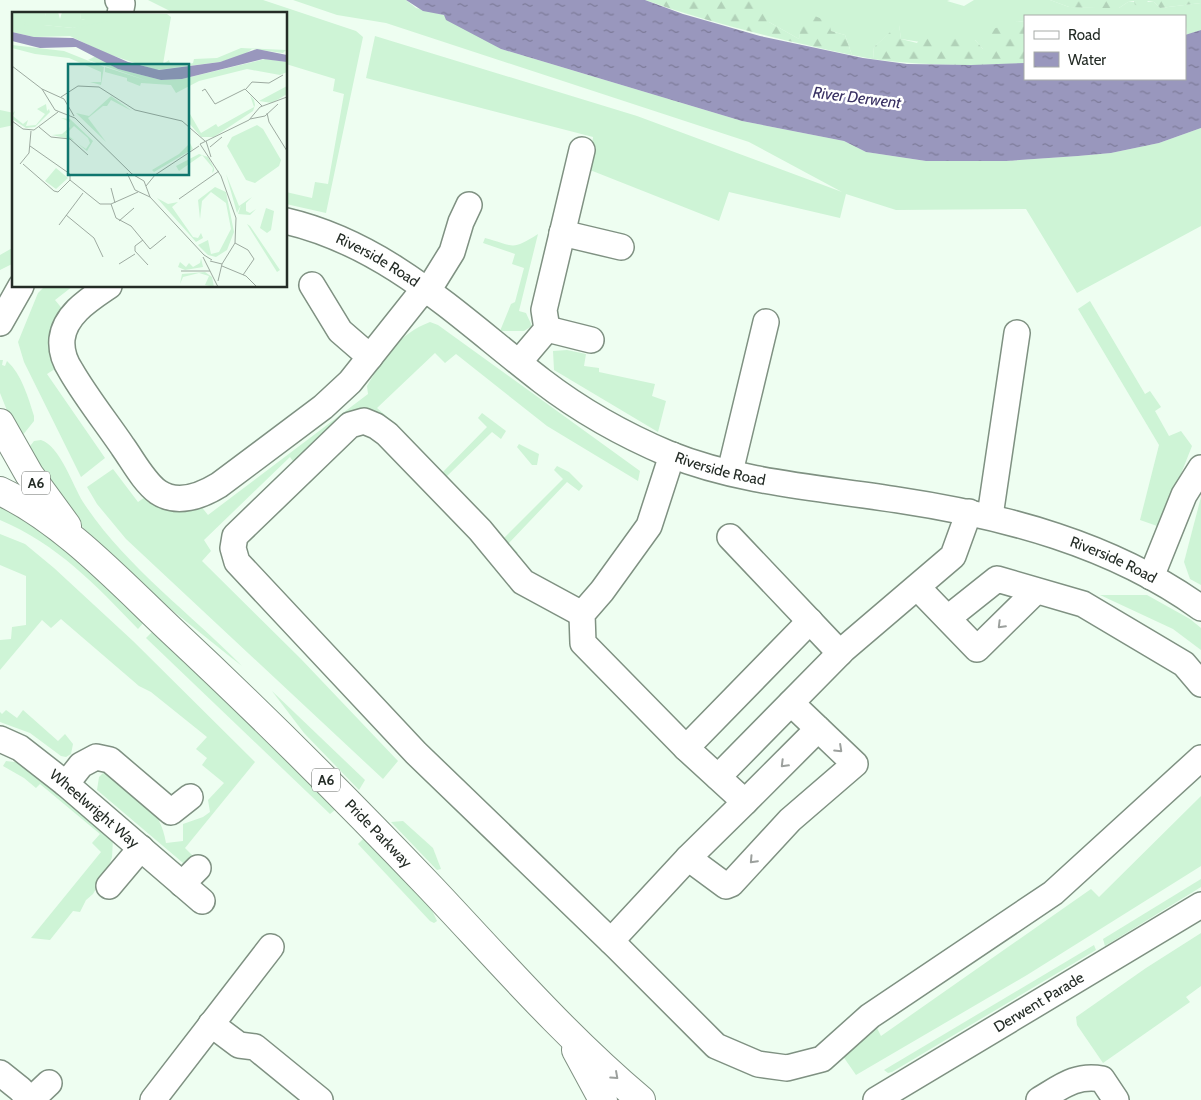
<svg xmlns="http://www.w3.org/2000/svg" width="1201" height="1100" viewBox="0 0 1201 1100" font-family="Cabin,sans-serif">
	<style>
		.grass { fill: #cef4d6 }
		.forest { fill: url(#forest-firs) }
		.water { fill: url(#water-ripples) }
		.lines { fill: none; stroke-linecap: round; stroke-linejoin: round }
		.minor-casing { stroke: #7f9182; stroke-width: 28 }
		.major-casing { stroke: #7f9182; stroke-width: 30 }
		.minor { stroke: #fff; stroke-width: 25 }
		.major { stroke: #fff; stroke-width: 28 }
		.oneway { stroke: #9ca09d }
		.labels { text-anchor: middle; stroke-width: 5; stroke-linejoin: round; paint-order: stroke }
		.shield { fill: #fff; stroke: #666b67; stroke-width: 1 }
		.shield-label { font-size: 14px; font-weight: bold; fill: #242c26 }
		.street-label { font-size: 15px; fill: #242c26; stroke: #fff }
		.water-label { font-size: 16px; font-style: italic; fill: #393163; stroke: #fff }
		.inset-road { fill: none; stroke: #9daaa0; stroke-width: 1 }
		.view { fill: #0f766e; fill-opacity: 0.15; stroke: #0f766e; stroke-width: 2.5 }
		.inset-edge { fill: none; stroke: #242c26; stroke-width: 2.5 }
	</style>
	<defs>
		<pattern id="forest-firs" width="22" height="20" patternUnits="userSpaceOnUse" patternTransform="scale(1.25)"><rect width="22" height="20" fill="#cef4d6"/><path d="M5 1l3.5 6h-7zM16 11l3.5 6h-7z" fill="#b1d1b8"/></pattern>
		<pattern id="water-ripples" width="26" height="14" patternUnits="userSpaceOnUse" patternTransform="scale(1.25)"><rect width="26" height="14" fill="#9997bd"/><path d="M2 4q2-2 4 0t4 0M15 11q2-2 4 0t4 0" fill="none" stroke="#7d7b99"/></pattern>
	</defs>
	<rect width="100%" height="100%" fill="#eefef1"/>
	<!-- grass -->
	<g class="grass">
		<path d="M148,0H263L356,31L363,37L326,213L286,204V192L312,198L315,182L328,184L344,94L333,91L335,79L286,64V14H176Z"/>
		<path d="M293,0H406L416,8L444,15L501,49L742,121L844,141L866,152L926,161H1006L1078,156L1111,153L1159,143L1201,128V226L1077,293L1026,209L896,210L846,194L840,218L729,192L719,221L590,170L593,137L366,78L375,36L637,116L842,192L749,142L386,23L337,15Z"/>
		<path d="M769,0H950L947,1L964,6L974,0H1050L1069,7L1119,8L1128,2H1154L1160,8L1201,3V30L1187,35L1185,16L1170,15L1025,16V22L1017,21L994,49H983L975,40L940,45L901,39L899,25L874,47L873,59L852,55L845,35L831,31L804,12L799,39L769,22Z"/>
		<path d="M0,110L14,113V125L0,128Z"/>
		<path d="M538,234L519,311L526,313L532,326L524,331H500L511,304L515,302L524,268L512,264L515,254L483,243L485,238C515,246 511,251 538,234Z"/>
		<path d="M14,247V263L0,270V255Z"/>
		<path d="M45,286H73L55,300L64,311C51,332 43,343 58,367L47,374L105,458L81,477L24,362L18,342L38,293Z"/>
		<path d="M1090,301L1145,394L1150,391L1161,407L1155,411L1169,436L1181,431L1192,446L1160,527L1140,520L1159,445L1078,309Z"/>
		<path d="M430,322L438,325L640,471L638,481L547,426L456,354L445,363L435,353L377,408L392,421L384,423L378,420L297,467L290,457L204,540L211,551L202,561L301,659L398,761L383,779L126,539L97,504L87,487L113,469L138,502L148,495L200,505L208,515L368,394L367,386C384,358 398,334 430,322Z"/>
		<path d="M567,350L586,354L584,366L599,368V372L655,384L652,396L666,401L658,432L554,370L553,351Z"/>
		<path d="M0,360H3L2,365L5,366L7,361C22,375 28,397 34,416V421L22,436L16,433L0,393Z"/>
		<path d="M482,413L506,431L501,439L492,432L446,477L440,475L487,427L478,418Z"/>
		<path d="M41,440C60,446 73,486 83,502C125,566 189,612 242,666C177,614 107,562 56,495C45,481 36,465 27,450L34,441Z"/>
		<path d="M519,444L539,454L537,465H532L517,447Z"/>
		<path d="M557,466L569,472L583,486L579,491L567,482L509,543L518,553L509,554L494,528L504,538L563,479L554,470Z"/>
		<path d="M1201,497V585L1190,579L1184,562Z"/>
		<path d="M0,502L68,551L145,621L138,629C96,585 57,544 0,520Z"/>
		<path d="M0,534L25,544L54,568L133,641L255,762L185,848L196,859L189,868L97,790L99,777L104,772L111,770C136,791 161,809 166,843L183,841V824L203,817L210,812L208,800L224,783L202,765L207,758L196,749L207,737L151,692L139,686L61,619L51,628L42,620L0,670V640L11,639L12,627L26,625V576L0,565Z"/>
		<path d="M1100,595H1147L1190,619L1201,628V650L1173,629Z"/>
		<path d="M154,630L340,806L330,814L146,638Z"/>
		<path d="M272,691L365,780L359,790L304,733Z"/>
		<path d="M6,710L17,718L23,710L58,741L65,734L73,744L71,754L66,757L61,756L30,733L0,722V712L2,714Z"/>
		<path d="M6,761L23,763L113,839L112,857L108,868L93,894L86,900L80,912L73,911L50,940L31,938L101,852L92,843L100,834L40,784L36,788L24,778L3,766Z"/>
		<path d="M1201,796V866L1027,975L856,1075L840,1052L876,1026L881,1036L1091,889L1099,897Z"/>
		<path d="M403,821L433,848L441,869L437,870L391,822Z"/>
		<path d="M364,838L431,908L437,921L434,923L430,921L358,844Z"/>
		<path d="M1201,879V887L1105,946L1103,939Z"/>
		<path d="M1201,933V986L1186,997L1190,1002L1103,1063L1077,1025L1076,1017L1146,968Z"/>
		<path d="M1094,945L1096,950L892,1072L888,1073L884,1070Z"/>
	</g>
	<!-- forest -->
	<g class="forest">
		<path d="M645,0H769V22L799,39L803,11L829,22L831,31L845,35L852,55C782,40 713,24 645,0Z"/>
		<path d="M1050,0H1201V3L1160,8L1154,2L1148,1L1144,6L1135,5L1134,1L1128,2L1119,8H1096L1069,7Z"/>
		<path d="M1017,21L1025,22V63C974,66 923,66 873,59L874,47L899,24L901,39L917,43L927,28L940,44L957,35L975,40L983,49H993L990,30Z"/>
	</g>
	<!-- water -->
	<path class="water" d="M406,0H645L683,14L760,36L863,58L907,64L971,65L1025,63V79H1185V35L1201,30V128L1159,143L1111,153L1078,156L1006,161H926L866,152L844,141L742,121L501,49L446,20L444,15L423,11Z"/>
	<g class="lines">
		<defs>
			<g id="minor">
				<path d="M118,0L122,4L120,14"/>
				<path id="s1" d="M286,221C389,245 461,319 542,381C581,411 624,435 669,454C741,483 822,488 898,500C1004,516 1112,544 1201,608"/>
				<path d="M562,233L621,247"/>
				<path d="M312,285L340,331L370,357"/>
				<path d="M109,286C90,299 65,314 62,339C61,350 65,362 71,371C86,397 106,422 123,447C133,461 144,482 158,492C177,505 201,496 219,485L323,407L350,382L416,299L434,281L452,252L461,222L469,205"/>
				<path d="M0,323L21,286"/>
				<path d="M547,329L591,340"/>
				<path d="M519,362L547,329L544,310L582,150"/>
				<path d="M730,472L766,322"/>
				<path d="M990,516L1017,333"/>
				<path d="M730,537L840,653"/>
				<path d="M1151,577L1184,495L1201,468"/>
				<path d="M918,588L977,649L1036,591"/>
				<path d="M582,614L523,582L480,530L387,434L376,426L364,421L350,425L235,536L233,548L237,562L416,753L617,947L716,1046L758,1064L787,1068L822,1059L870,1016L1053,893L1201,758"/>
				<path d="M948,618L997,579L1083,604L1184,664L1201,684"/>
				<path id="s2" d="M0,739L20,748L66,784L202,901"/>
				<path d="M686,748L810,621"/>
				<path d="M718,777L844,649L953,556L969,512"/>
				<path d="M66,784L81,765L96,757L110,760L171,812L190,797"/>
				<path d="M745,802L818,729"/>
				<path d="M688,858L726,886L731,884L790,820L855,764L791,703"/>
				<path d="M182,884L198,868"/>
				<path d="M109,886L141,848"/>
				<path d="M611,941L688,858L745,802L686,748L583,643L582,614L602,591L649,526L672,455"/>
				<path d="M211,1024L239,1045L255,1047L320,1100"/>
				<path d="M0,1073L20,1089L30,1100"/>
				<path d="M31,1100L49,1083"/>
				<path d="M153,1100L271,947"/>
				<path id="s3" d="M876,1100L1201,905"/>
				<path d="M1039,1100C1061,1087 1076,1074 1102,1079L1116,1100"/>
			</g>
			<g id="major">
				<path d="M0,423L29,474L67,526"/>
				<path id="s4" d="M0,491C64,521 121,583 172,631C261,714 347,800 431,888C499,960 565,1036 641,1100"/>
				<path d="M576,1050L603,1100"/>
			</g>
		</defs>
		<!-- minor casing -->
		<use href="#minor" class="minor-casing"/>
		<!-- major casing -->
		<use href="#major" class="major-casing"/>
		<!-- minor -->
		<use href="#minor" class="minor"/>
		<!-- major -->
		<use href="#major" class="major"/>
	</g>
	<!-- one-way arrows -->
	<defs><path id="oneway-chevron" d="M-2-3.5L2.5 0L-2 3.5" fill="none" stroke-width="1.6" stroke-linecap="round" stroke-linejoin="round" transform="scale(1.25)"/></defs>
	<g class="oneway">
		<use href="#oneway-chevron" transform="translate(1001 625) rotate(135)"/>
		<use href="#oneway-chevron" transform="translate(839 749) rotate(43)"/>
		<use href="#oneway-chevron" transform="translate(784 764) rotate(135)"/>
		<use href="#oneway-chevron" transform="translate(753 860) rotate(133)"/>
		<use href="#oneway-chevron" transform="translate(615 1076) rotate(42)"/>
	</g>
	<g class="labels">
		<!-- shield labels -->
		<g class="shield">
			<rect x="22" y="471.5" width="28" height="23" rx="4"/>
			<rect x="312" y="768.5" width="28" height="23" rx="4"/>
		</g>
		<g class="shield-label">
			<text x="36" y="488">A6</text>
			<text x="326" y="785">A6</text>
		</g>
		<!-- street labels -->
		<g class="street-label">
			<text dy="5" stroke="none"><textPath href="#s1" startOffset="100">Riverside Road</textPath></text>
			<text dy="5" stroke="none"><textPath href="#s1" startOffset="505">Riverside Road</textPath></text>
			<text dy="5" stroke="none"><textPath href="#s1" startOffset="910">Riverside Road</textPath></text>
			<text dy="5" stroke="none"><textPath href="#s2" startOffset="118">Wheelwright Way</textPath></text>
			<text dy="5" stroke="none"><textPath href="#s4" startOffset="512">Pride Parkway</textPath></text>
			<text dy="5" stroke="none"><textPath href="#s3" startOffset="190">Derwent Parade</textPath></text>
		</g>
		<!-- water labels -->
		<g class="water-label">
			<text transform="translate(857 97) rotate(7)" y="6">River Derwent</text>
		</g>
	</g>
	<!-- overview -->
	<g transform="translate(12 12)">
		<rect width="275" height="275" fill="#eefef1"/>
		<path d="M0,0H34L32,13L61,16L91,6L90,2L69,8L68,1L62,0L155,2L159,5L151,52L157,48L158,51L173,53L181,51L182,47L205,46L229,36L274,38L271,41L240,37L232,43L208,50L144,58L93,41L58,24L22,25L0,20ZM0,33L52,39L92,55L89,73L78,70H89V60L57,46L23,42L0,36ZM84,44L106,57L149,68L170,67L253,47L275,50V60L268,63L235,57L187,69L164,81L159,73L129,71L128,74L115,69V66L93,60V55L136,69L76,48ZM275,74V82L260,91L247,89ZM238,83L242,88L243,93L241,99L202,125H189L176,110L178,102L189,121L204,112L206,115L242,95ZM99,84L120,99L99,88L95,94H91L76,106L94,130L64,101L77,104ZM34,92L35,99L37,97L38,100L23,115L14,116L0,107V102L3,99L1,104L11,112L16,108L14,114L24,113L33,102L25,97ZM49,106L58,107L81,129L75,139L65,131L74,137L78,131L76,126L62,114L54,122L62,128L40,123L50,122L58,115V110ZM245,113L251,117L269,148L267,154L243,171L234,168L215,134L220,125ZM178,131L181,137L142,160L140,158L167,142ZM187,142L196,145L202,156V159L200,161L201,156L190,143L167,159L164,154ZM44,156L56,166L44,177L33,169ZM214,162L227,194L240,185L234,191V199L238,201L244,197L238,203L226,202L229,193L225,201ZM203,175L214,180L222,220L215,238L204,245L196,243L186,233L196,228L199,242L207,240L219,217L214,191L199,180L190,189L188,207L186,188ZM145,186L156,192L166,190L160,195L181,225L186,226L189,221L191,226L184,230ZM254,196L262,199L259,218L255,221L248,216ZM235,212L238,214L268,258L265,260ZM189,246L191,255L173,258L166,255L168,250L174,255L177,251L181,255L188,251ZM193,260L200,265L202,275L193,273L197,264L187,261L171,265L168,272L170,262Z" fill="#cef4d6"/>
		<path d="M34,0H46L48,7L50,0L68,1L69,8L73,7V3L90,1L96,9L61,16L31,13ZM0,9L9,10L11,14V12L14,10L12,13L17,14V18L29,15L34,19H16L0,14Z" fill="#cef4d6"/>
		<path d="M0,20L22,25L61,26L116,50L147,58L208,50L245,37L275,43V50L251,47L170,67L149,68L106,57L64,35L28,36L0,29Z" fill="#9997bd"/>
		<path class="inset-road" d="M0,54L30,77L52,87L62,104M30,77L43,98L63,106L120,162L132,169L138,185L192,243L200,248M234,77L240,70L257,71L271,63M190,79L193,77L203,92L233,77L250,94M49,85L66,74L87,75L123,98L170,109L193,129M255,101L257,110L275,139M238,107L253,104L266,92M0,109L11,117L22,118L46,100M27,115L39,125L58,127L76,143M194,129L199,145M18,134L58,162V168M198,135L210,125M8,152L17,141L19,119M11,152L42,179L46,180L58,168L88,192H99L126,180M115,161L123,178L138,185M134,174L143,163L187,134M99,176L103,191M167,187L207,159M99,192L104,206L119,214L138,237L154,224M54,203L82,226L91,245M107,209L122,196M47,213L71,181M131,228L123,234V239L136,253M223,231L236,238L242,247L231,263M191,245L206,275M198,249L210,252L206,269M107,252L123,242M210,252L223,231L224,206L209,164L188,132L237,108L248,95L275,85M210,254L234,264L245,275M169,259H198"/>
		<path class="view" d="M56,52H177V163H56Z"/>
		<rect width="275" height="275" class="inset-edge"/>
	</g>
	<!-- legend -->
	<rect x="1024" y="15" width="162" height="65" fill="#ffffff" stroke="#a7aba8"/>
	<rect x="1034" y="31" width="25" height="8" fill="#ffffff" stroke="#a7aba8"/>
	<text x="1068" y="40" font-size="15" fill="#242c26">Road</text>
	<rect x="1034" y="52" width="25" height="15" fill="url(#water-ripples)" stroke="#a7aba8"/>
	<text x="1068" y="65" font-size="15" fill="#242c26">Water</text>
</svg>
